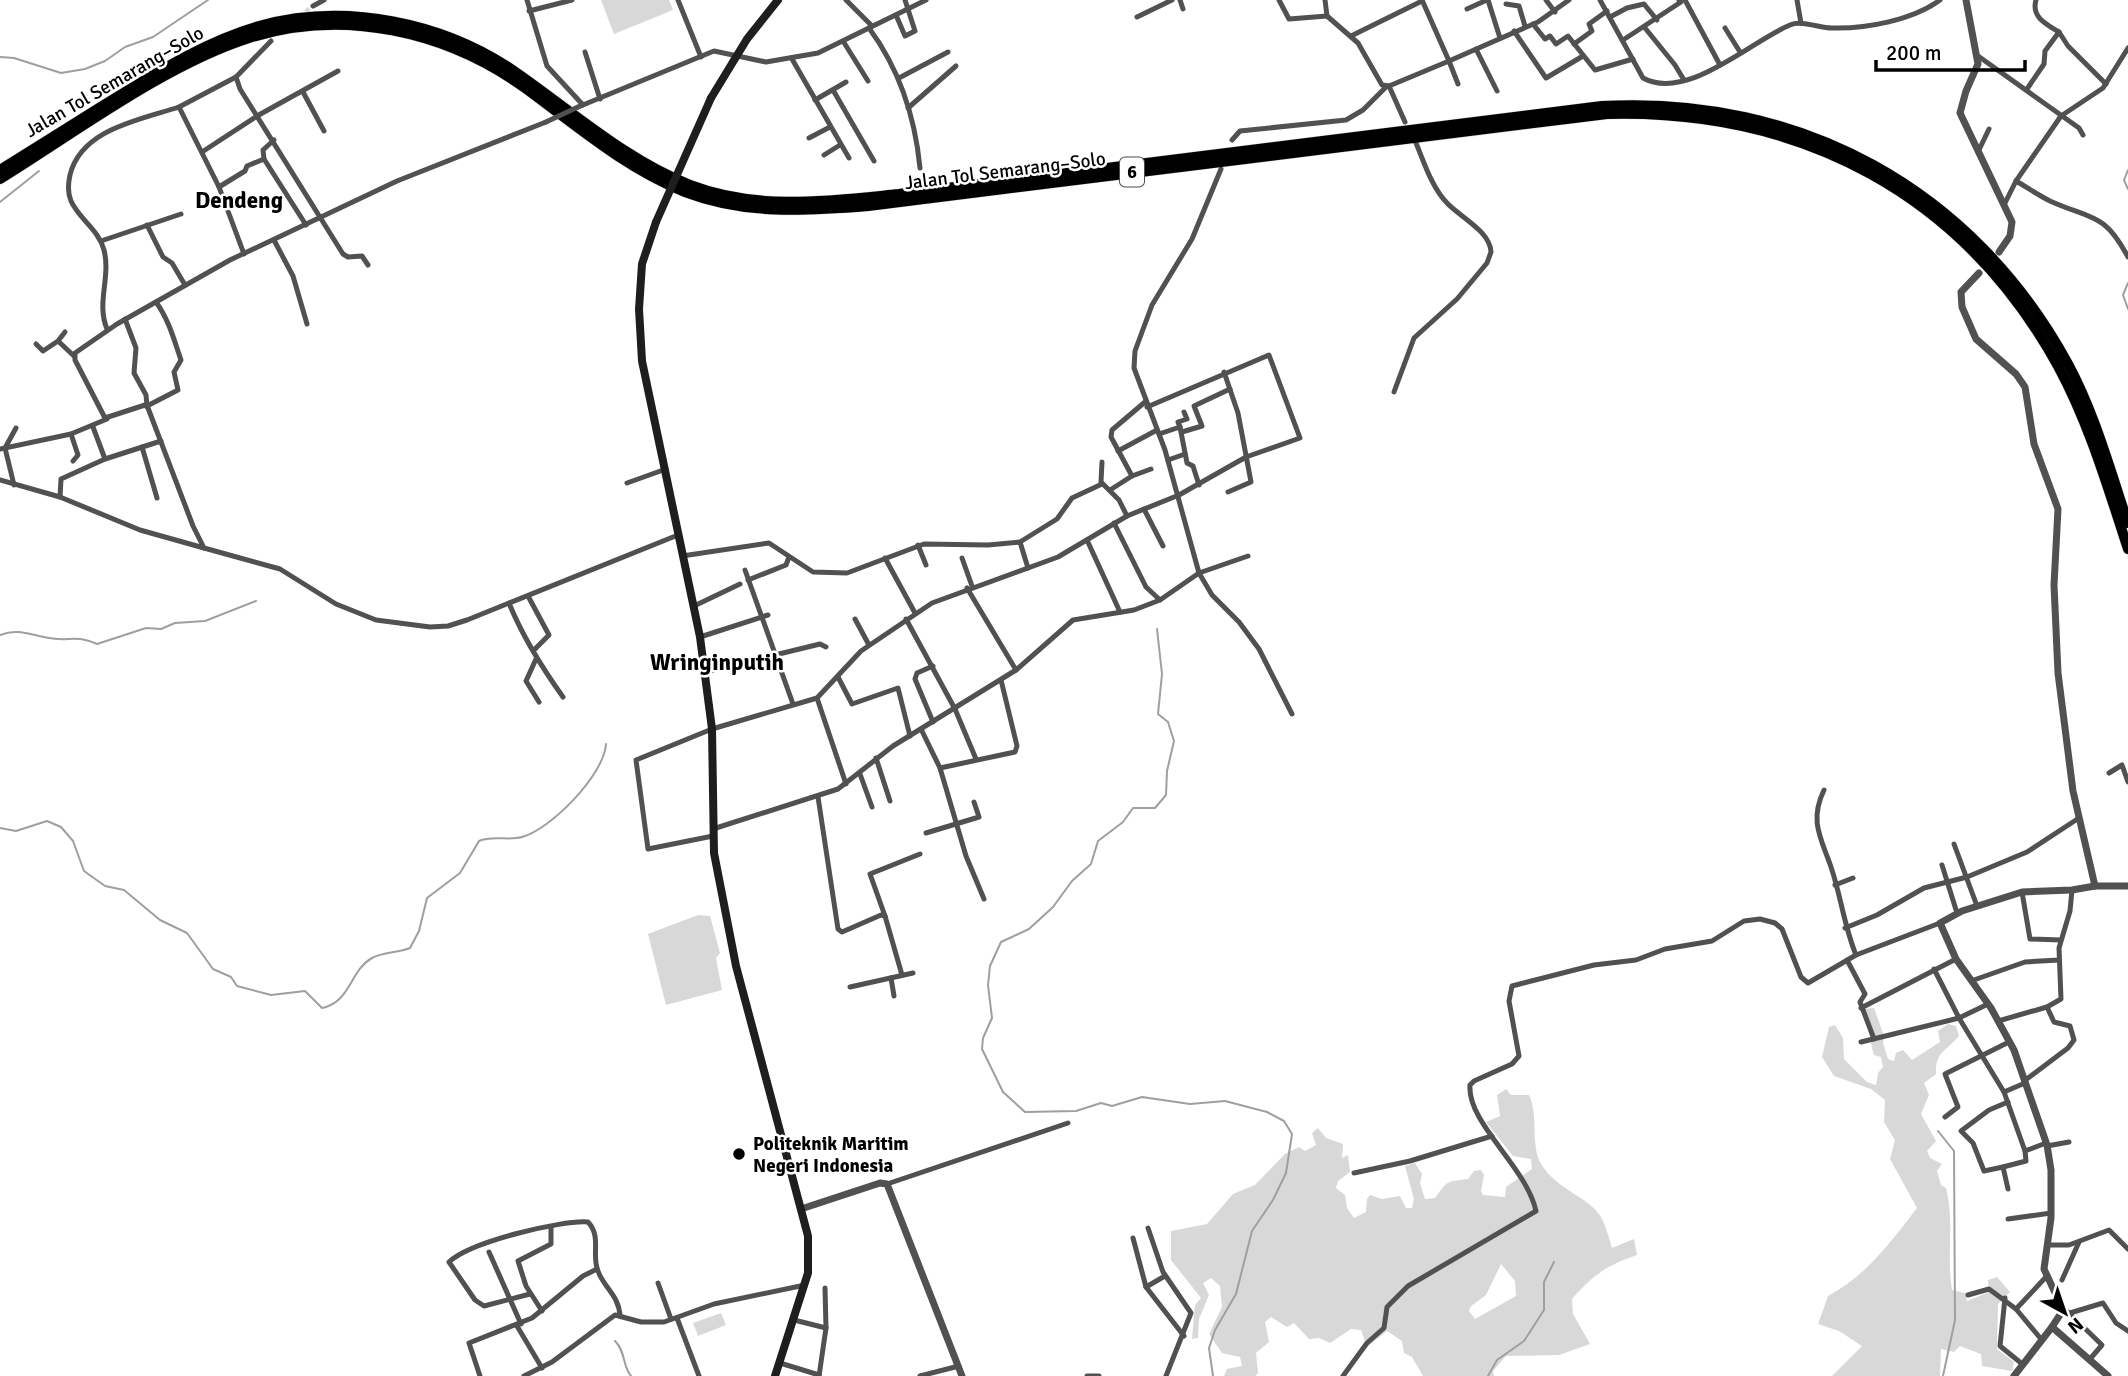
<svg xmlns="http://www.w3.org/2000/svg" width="2128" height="1376" viewBox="0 0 2128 1376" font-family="Signika,sans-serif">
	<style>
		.green { fill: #d8d8d8; fill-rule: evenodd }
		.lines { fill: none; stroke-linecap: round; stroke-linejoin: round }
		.stream { stroke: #9f9f9f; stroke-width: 2 }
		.minor-tunnel { stroke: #d9d9d9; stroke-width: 5; stroke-dasharray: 5 2.5; stroke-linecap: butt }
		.motorway-casing { stroke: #dbdbdb; stroke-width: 11 }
		.minor { stroke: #515151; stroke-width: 5 }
		.tertiary { stroke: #515151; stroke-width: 7 }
		.secondary { stroke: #1e1e1e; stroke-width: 8 }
		.motorway { stroke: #000; stroke-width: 10 }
		.minor-bridge { stroke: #515151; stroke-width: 5 }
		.secondary-bridge { stroke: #1e1e1e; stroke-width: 8 }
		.poi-dot { fill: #000; stroke: #fff; stroke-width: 2.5 }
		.labels { text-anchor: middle; stroke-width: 5; stroke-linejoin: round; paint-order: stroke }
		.shield { fill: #fff; stroke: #4c4c4c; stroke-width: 2 }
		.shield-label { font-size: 18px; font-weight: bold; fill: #000 }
		.street-label { font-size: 19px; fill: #000; stroke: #fff }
		.poi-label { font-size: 19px; font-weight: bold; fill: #000; stroke: #fff; text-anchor: start }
		.quarter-label { font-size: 23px; font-weight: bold; fill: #000; stroke: #fff }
	</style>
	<rect width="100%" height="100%" fill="#fff"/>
	<!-- green -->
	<g class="green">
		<path d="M601,0H669L673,10L614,34Z"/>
		<path d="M698,915L710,916L720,953L716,958L722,990L666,1005L648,934Z"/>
		<path d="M1874,1008L1884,1036L1883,1043L1888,1059L1894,1061L1896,1053L1903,1050L1912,1060L1940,1042L1938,1031L1948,1024L1956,1026L1959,1036C1947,1051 1935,1051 1936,1074L1924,1083L1929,1095L1921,1114L1936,1141L1927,1151L1930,1158L1942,1164L1937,1171L1941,1185L1946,1188C1955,1222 1946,1256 1952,1290L1965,1293L1967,1301L1989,1292L1988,1280L1997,1277L2010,1292L1998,1304L1997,1349L2014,1362L2012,1371L1982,1366L1981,1354L1960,1346L1954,1352L1941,1349L1940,1376H1832L1862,1346L1839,1331L1818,1324L1828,1296C1866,1276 1891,1242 1917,1208L1890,1159L1895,1140L1884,1122L1885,1100L1871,1089L1834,1076L1822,1057L1829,1027L1835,1025L1843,1038L1844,1059L1867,1082L1876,1085L1878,1073L1883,1067L1881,1057L1874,1055C1869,1040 1870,1026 1864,1009Z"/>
		<path d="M1506,1089L1511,1095H1529C1539,1116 1530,1144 1541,1164C1558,1191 1588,1196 1601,1217C1606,1226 1609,1238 1612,1248L1634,1239L1637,1255C1606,1266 1594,1274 1572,1299L1573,1314L1590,1344L1559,1355L1506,1356L1493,1371L1494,1376H1423L1412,1357L1404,1353L1402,1341L1387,1331L1367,1347L1361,1330L1351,1329L1330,1343L1319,1338L1309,1339L1294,1323L1287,1327L1271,1317L1265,1322L1269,1342L1256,1353L1258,1373L1255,1376H1224L1227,1369L1242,1366L1240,1357L1222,1353L1209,1334L1222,1307L1220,1286L1211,1278L1203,1283L1209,1295L1199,1319L1198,1338L1192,1339L1195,1305L1201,1298L1171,1260V1231L1207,1224L1233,1194L1255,1185L1285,1154L1299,1147L1305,1151L1316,1145L1312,1133L1318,1128L1326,1138L1343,1144L1342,1158L1348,1155L1350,1172L1338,1181L1336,1188L1345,1195L1347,1208L1354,1218L1366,1212L1367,1199L1370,1195L1382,1199L1400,1196L1406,1208H1412L1414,1199L1405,1166L1415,1163L1422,1174L1420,1183L1425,1199L1435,1198C1448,1180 1446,1182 1468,1179L1474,1171L1481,1170L1484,1175L1481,1191L1483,1195L1505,1197L1506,1187L1532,1169L1531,1159L1513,1156L1486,1122L1500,1116L1497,1095ZM1501,1264L1515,1281L1516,1296L1475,1319L1469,1311L1471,1306L1486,1295Z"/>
		<path d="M721,1313L726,1325L698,1336L693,1323Z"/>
	</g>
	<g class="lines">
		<!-- stream -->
		<g class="stream">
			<path d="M0,57L14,58L61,73L85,69L105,61L125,47L153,37L208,0"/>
			<path d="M2128,170L2124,180L2128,189"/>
			<path d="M0,202L39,171"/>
			<path d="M2128,283L2123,295L2128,309"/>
			<path d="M1157,629L1162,674L1158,714L1168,722L1174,741L1167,771L1166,795L1155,808H1133L1123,822L1098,841L1091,864L1072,881L1053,907L1029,929L1001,942L990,966L988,985L992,1018L983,1038L982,1049L1003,1092L1025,1112L1076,1111L1101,1103L1112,1106L1142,1097L1190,1104L1225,1101L1267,1112L1284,1121L1292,1134L1286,1173L1273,1200L1252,1231L1236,1294L1215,1330L1209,1348L1213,1376"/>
			<path d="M0,635C18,628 30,635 49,638C69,642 74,634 97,644L146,628L161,629L175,623L205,621L256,601"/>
			<path d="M0,828L16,831L47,821L61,827L73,841L84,871L105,886L124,890L160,920L187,933L213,969L231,977L237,986L271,995L305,991L322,1008C351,1002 350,970 372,958C383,952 398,953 410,948L419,931L427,898L460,873L479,841C492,835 508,841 522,837C551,829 604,775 606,744"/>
			<path d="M1938,1131L1954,1151L1955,1320L1943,1376"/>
			<path d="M615,1341C626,1352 622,1365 631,1376"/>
			<path d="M1488,1376L1497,1360L1524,1341L1544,1310V1282L1554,1262"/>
		</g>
		<!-- minor-tunnel -->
		<path class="minor-tunnel" d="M300,17L313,6"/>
		<defs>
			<g id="motorway">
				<path d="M0,170C33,149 66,129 99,108C150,77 200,43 259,26C345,2 444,22 517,73C573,112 625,159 690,185C758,211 829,201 899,194L1602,106C1800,95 1973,189 2068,364C2095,414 2110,470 2128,523"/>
				<path d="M0,179C76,132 165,65 249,38C343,8 446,31 525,88C577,126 625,168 685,192C745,215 806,211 868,206L1607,114C1802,109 1963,194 2058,366C2089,423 2108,488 2128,549"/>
			</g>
		</defs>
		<!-- motorway casing -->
		<use href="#motorway" class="motorway-casing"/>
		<!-- minor -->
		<g class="minor">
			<path d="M527,0L547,66L583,105"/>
			<path d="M678,0L701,57"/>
			<path d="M846,0L872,26"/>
			<path d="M1180,0L1183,9"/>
			<path d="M1279,0L1289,19L1327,16"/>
			<path d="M1325,0L1327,16L1358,43L1382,85L1389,86L1449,61L1458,84"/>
			<path d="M1422,0L1449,61L1538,22L1569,0"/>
			<path d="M1488,0L1500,38"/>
			<path d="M1546,0L1555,12"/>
			<path d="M1600,0L1643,78C1687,102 1751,41 1790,25C1802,20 1819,28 1832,28C1866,29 1913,20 1940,0"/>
			<path d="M1685,0L1720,65"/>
			<path d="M1797,0L1801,23"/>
			<path d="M2036,0C2031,17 2046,24 2059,32"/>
			<path d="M1506,4L1519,6L1525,26"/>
			<path d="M313,6L324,0"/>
			<path d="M1467,9L1487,0"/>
			<path d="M529,11L572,0"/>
			<path d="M896,15L905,36L915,31L905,0"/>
			<path d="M1137,17L1172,0"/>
			<path d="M1610,17L1627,8L1644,4L1657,20"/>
			<path d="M1533,24L1545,39L1550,36L1556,44L1568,36L1595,70L1633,59"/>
			<path d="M869,28C900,70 915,116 920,168"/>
			<path d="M1645,28L1675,65L1684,80"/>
			<path d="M1725,28L1740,52"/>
			<path d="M1514,31L1546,78L1583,56"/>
			<path d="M1351,36L1422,1"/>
			<path d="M1623,40L1681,2L1679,0"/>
			<path d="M271,41L236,77L240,89L343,254L348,257L362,256L368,265"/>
			<path d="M843,41L868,81"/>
			<path d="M1574,44L1592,31L1589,24L1607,11"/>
			<path d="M2128,48L2103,88L2061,116L2016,181C2028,188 2038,195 2050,201C2092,220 2104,212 2128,257"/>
			<path d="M1476,49L1497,91"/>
			<path d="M585,52L600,99"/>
			<path d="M1978,56L2079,128L2083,135"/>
			<path d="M792,59L849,158"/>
			<path d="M236,77L179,107L219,187L244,254"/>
			<path d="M899,78L948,52"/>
			<path d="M1389,86L1405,122"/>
			<path d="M2027,89L2044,64L2045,51L2059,32L2068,46L2106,84"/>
			<path d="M833,90L874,161"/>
			<path d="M303,92L324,131"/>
			<path d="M815,100L846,82"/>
			<path d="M578,107L714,51L766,62L818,53L926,0"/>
			<path d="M908,108L956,66"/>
			<path d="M546,122L397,181L230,260L117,324L75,353V360L105,418L145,405L148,408L193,526L204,548L280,569L336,604L376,620L430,627L448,626L467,620L678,535"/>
			<path d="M809,138L830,127"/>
			<path d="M1232,140L1240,131L1346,120L1363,110L1386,87"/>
			<path d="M202,152L257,116L338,71"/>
			<path d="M1978,152L1989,129"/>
			<path d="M824,155L840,145"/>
			<path d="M264,159L263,150L274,140"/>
			<path d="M1221,169L1192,239L1152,305L1135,351L1134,368L1165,450L1199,573L1212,595L1239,622L1259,649L1292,714"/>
			<path d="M219,187L245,171L247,166L264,159L306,225"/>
			<path d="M2005,203L2016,181"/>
			<path d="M147,225L163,257L172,263L185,285"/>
			<path d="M101,241L181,214"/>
			<path d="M275,242L293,276L307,324"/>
			<path d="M125,319L136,348L134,373L146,395L147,406L178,390L174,372L181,360C174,340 169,320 156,302"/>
			<path d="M107,329C96,303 111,277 104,250C99,230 79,219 71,201C67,192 68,184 70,175C81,129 140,120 179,107"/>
			<path d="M58,341L65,332"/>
			<path d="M36,344L43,351L58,341L74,356"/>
			<path d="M1224,372L1238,413L1251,482L1228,492"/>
			<path d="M1394,392L1414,338L1457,299L1487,263L1491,252C1490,231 1460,217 1447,203C1432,188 1424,162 1416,143"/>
			<path d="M1180,427L1178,422L1187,419L1184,412"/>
			<path d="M1182,432L1202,426L1194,406L1230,389"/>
			<path d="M71,434L78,455L73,461"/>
			<path d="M1159,434L1180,427L1187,463L1193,466L1199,485"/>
			<path d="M142,447L157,498"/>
			<path d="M0,449L71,434L107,419"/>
			<path d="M1118,451L1157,430"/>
			<path d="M105,459L161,441"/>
			<path d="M1168,460L1185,454"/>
			<path d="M1102,462L1101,482L1119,500L1127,516"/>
			<path d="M1132,476L1151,469"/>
			<path d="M0,480L60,497L140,530L204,548"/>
			<path d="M627,483L666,469"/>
			<path d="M14,485L5,448L16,428"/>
			<path d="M1110,490L1132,476L1111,437L1112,430L1145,402"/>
			<path d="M60,497L61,479L105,459L93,427"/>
			<path d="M1144,509L1163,546"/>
			<path d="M1114,523L1146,587L1160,600L1199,573L1248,556"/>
			<path d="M1087,540L1120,612"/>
			<path d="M1020,542L1028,568"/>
			<path d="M918,545L926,565"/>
			<path d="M682,556L769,543L813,572L847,573L924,544L988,545L1020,542L1057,519L1072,498L1102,484"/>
			<path d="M885,558L915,613"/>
			<path d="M962,558L972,586"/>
			<path d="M745,570L793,704"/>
			<path d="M748,580L786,565L789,557"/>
			<path d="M967,588L1016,670"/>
			<path d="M528,596L549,635L535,649"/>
			<path d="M509,603C522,635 543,669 563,697"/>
			<path d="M694,606L740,584"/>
			<path d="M855,619L869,645"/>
			<path d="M906,619L955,709L976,759"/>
			<path d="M700,637L768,615"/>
			<path d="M536,659L526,681L539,702"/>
			<path d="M933,666L917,673L915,679L933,722"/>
			<path d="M705,672L820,644L826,647"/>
			<path d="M838,677L852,704L898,688L910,736"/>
			<path d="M817,698L846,784"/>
			<path d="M921,729L940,768L966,856L984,899"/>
			<path d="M876,758L890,801"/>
			<path d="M940,768L1015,752L1017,746L1001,680"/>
			<path d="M2109,773L2122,765L2128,782"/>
			<path d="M860,774L872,807"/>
			<path d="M1824,790C1809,821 1821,838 1831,867C1841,896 1844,926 1856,955"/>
			<path d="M818,797L838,929L842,932L881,915L885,916L902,975"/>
			<path d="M716,828L838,789L893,746L1016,670L1073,620L1134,610L1160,600"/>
			<path d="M926,833L979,817L974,802"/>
			<path d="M713,836L648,849L636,760L712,729L817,698L861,651L932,603L1058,557L1127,516L1179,495L1246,457L1300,438L1269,355L1147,407"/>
			<path d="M1954,844L1977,906"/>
			<path d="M1942,865L1957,913"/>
			<path d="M1835,885L1853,878"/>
			<path d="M2022,892L2030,939L2061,940"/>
			<path d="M885,916L870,874L920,854"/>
			<path d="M1845,928L1877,915L1924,888L1967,877L2027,852L2079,818"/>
			<path d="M1847,960L1865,994L1860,1002L1874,1039"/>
			<path d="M1934,969L1959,1018L2004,1092L2025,1151"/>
			<path d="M891,978L894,996"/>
			<path d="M1971,981L2025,962L2059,960"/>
			<path d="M850,987L913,973"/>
			<path d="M1861,1008L1956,959"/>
			<path d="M1998,1021L2047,1007L2061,999L2059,948L2070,911L2072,890"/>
			<path d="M1861,1042L1959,1018L1988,1004"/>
			<path d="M2024,1081L2068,1048L2074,1040L2070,1026L2054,1022L2047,1007"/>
			<path d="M2004,1092L2025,1083"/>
			<path d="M1945,1117L1958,1107L1945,1074L2009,1042"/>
			<path d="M2047,1146L2069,1142"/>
			<path d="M2003,1167L1984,1171L1973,1143L1961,1131L1989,1110L2008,1102"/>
			<path d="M1354,1173L1410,1161L1492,1136"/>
			<path d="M887,1184L1068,1123"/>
			<path d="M2008,1189L2003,1167L2026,1161L2025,1151L2046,1143"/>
			<path d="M2008,1219L2051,1213"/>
			<path d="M1148,1228L1163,1272L1191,1313L1166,1376"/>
			<path d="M1133,1238L1146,1287L1184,1336"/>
			<path d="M2048,1245H2069L2109,1230L2128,1249"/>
			<path d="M489,1252L521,1324"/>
			<path d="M2062,1280L2079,1242"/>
			<path d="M658,1283L671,1319"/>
			<path d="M1146,1287L1165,1276"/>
			<path d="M530,1294L484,1306L475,1300L449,1262C470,1242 560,1220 588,1222C602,1237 591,1255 598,1271C604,1288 619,1295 620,1316"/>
			<path d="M1968,1295L1989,1289L2016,1309"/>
			<path d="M2005,1298L2000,1346L2021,1363"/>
			<path d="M542,1311L526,1286L518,1261L551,1244V1227"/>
			<path d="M2068,1312L2102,1345L2090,1359"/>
			<path d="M2070,1313L2103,1303L2116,1323L2128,1331"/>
			<path d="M677,1318L699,1376"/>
			<path d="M794,1320L826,1328"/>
			<path d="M517,1326L542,1368"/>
			<path d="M2041,1339L2016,1309L2046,1277"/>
			<path d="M780,1363L819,1375"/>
			<path d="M480,1376L469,1343L532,1318L583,1276L597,1269"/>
			<path d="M524,1376L552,1362L615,1315L641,1322H664L714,1304L805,1285"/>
			<path d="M819,1376L826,1328L825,1288"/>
			<path d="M920,1376L959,1366"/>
			<path d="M1087,1376H1099"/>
			<path d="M1343,1376L1367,1343L1384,1328L1387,1307L1408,1286L1536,1211C1526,1166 1467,1123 1470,1085L1474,1081L1512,1064L1519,1056L1509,1001L1512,986L1594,965L1636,960L1665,949L1712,941L1744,921L1760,919L1775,923L1782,929L1801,977L1808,983L1856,955L1940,923"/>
		</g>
		<!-- tertiary -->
		<g class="tertiary">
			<path d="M1966,0L1978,64L1966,91L1960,113L2012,222L2010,236L1999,252"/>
			<path d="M1979,273L1961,292L1962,307L1976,339L2016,374L2025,387L2034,444L2058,509L2054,585L2058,673L2073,791L2095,886"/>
			<path d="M801,1209L880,1183L887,1184L962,1376"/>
			<path d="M2014,1376L2052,1327"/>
			<path d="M2108,1376L2052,1327L2063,1310L2044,1269L2051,1218V1170L2047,1145L2014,1050L1991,1008L1956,959L1940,923L1962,911L2022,892L2072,890L2095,886H2128"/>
		</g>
		<!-- secondary -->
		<g class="secondary">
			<path d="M711,98L747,39L778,0"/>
			<path d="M656,222L642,264L639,309L642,361L700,637L712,729L714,853L736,966L808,1236V1273L775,1376"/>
		</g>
		<!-- motorway -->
		<use href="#motorway" class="motorway"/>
		<!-- minor-bridge -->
		<path class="minor-bridge" d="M546,122L578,107"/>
		<!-- secondary-bridge -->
		<path class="secondary-bridge" d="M656,222L711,98"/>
	</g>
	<!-- markers -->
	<circle class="poi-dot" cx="739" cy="1154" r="7"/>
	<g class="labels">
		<!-- shield labels -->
		<rect class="shield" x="1120" y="157.5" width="24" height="29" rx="5"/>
		<g class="shield-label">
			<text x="1132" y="178">6</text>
		</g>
		<!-- street labels -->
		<g class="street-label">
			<text transform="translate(114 81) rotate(-30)" y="7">Jalan Tol Semarang–Solo</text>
			<text transform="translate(1005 170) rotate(-7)" y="7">Jalan Tol Semarang–Solo</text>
		</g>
		<!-- poi labels -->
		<g class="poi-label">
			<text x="753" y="1150">Politeknik Maritim<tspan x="753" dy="22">Negeri Indonesia</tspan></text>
		</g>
		<!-- quarter labels -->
		<g class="quarter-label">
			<text x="239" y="208">Dendeng</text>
			<text x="717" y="670">Wringinputih</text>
		</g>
	</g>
	<!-- north arrow -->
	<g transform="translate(2065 1313) rotate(140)" stroke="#ffffff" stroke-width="5" paint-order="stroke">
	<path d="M0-5L12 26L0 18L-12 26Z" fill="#000000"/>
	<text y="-10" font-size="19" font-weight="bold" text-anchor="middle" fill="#000000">N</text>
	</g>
	<!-- scale -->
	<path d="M1876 60v10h149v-10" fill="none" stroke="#000000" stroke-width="3.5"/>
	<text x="1886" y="60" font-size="21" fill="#000000" stroke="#ffffff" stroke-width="5" paint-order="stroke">200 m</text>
</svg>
